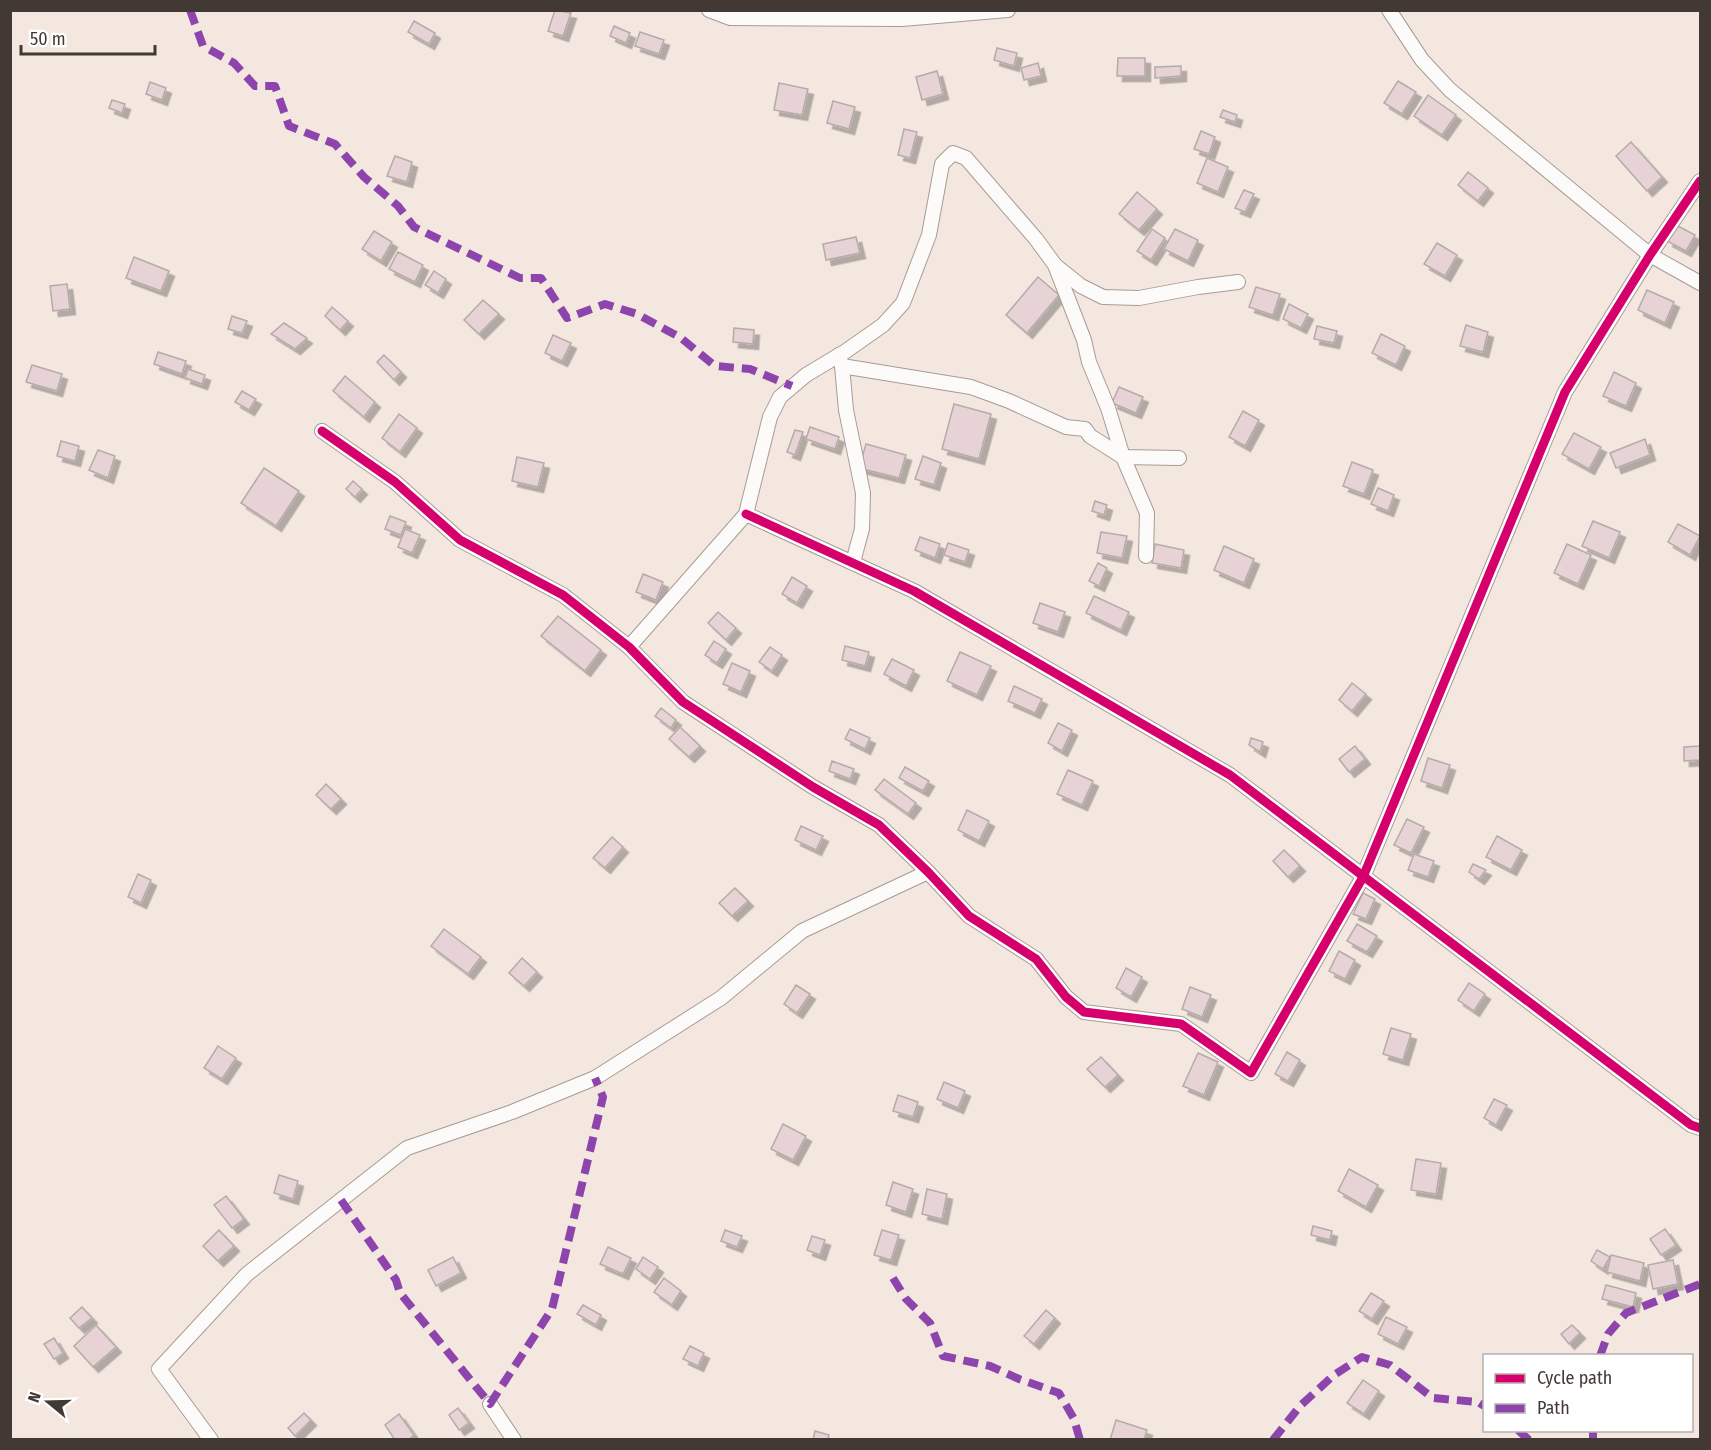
<svg xmlns="http://www.w3.org/2000/svg" width="1711" height="1450" viewBox="0 0 1711 1450" font-family="'Fira Sans Condensed',sans-serif">
	<style>
		.building { fill: #e7d2d5; stroke: #b5aba9; stroke-width: 1.5; filter: url(#shadow) }
		.lines { fill: none; stroke-linecap: round; stroke-linejoin: round }
		.street-casing { stroke: #a69c96; stroke-width: 16 }
		.street { stroke: #fdfbfa; stroke-width: 14 }
		.quiet { stroke: #8e44ad; stroke-width: 8; stroke-dasharray: 15 8; stroke-linecap: butt }
		.cycleway-casing { stroke: #fff; stroke-width: 13 }
		.cycleway { stroke: #d6006c; stroke-width: 9 }
	</style>
	<defs>
		<filter id="shadow"><feDropShadow dx="5.5" dy="5.5" stdDeviation="0" flood-color="#0004"/></filter>
	</defs>
	<rect width="100%" height="100%" fill="#f4e7df"/>
	<!-- building -->
	<g class="building">
		<path d="M555,10L571,13L563,36L548,31Z"/>
		<path d="M414,21L435,33L429,44L408,32Z"/>
		<path d="M614,26L630,33L626,43L610,36Z"/>
		<path d="M640,32L664,40L659,54L635,46Z"/>
		<path d="M997,48L1017,53L1014,66L994,60Z"/>
		<path d="M1118,58H1145V76H1117Z"/>
		<path d="M1038,63L1041,76L1024,80L1021,68Z"/>
		<path d="M1181,66V76L1155,78V67Z"/>
		<path d="M937,71L943,94L922,100L916,77Z"/>
		<path d="M1398,81L1416,92L1402,114L1384,103Z"/>
		<path d="M150,82L166,88L162,100L146,94Z"/>
		<path d="M779,83L808,89L802,115L774,110Z"/>
		<path d="M1428,95L1456,115L1442,135L1414,116Z"/>
		<path d="M112,100L125,104L122,113L109,108Z"/>
		<path d="M833,101L855,107L849,129L827,123Z"/>
		<path d="M1223,110L1237,115L1235,122L1220,117Z"/>
		<path d="M904,129L917,132L910,158L898,155Z"/>
		<path d="M1201,131L1215,137L1209,154L1194,149Z"/>
		<path d="M1631,142L1662,177L1647,191L1616,156Z"/>
		<path d="M395,156L412,162L407,182L387,176Z"/>
		<path d="M1207,158L1228,167L1218,192L1197,183Z"/>
		<path d="M1468,172L1488,188L1478,201L1458,185Z"/>
		<path d="M1244,190L1254,194L1245,212L1235,208Z"/>
		<path d="M1137,192L1157,209L1139,230L1119,214Z"/>
		<path d="M1676,225L1695,235L1686,251L1667,241Z"/>
		<path d="M1152,229L1165,238L1151,260L1137,251Z"/>
		<path d="M1175,229L1198,240L1188,261L1164,249Z"/>
		<path d="M374,231L392,242L381,261L362,249Z"/>
		<path d="M856,237L860,253L826,260L823,244Z"/>
		<path d="M1437,243L1457,255L1445,276L1424,264Z"/>
		<path d="M398,252L423,265L415,282L389,269Z"/>
		<path d="M134,257L169,271L161,291L126,278Z"/>
		<path d="M434,271L446,279L438,293L425,285Z"/>
		<path d="M1038,277L1059,295L1027,333L1006,315Z"/>
		<path d="M67,284L70,309L53,311L50,286Z"/>
		<path d="M1256,287L1280,294L1273,315L1249,307Z"/>
		<path d="M1647,290L1674,302L1665,323L1638,310Z"/>
		<path d="M483,300L499,314L479,334L464,320Z"/>
		<path d="M1289,304L1308,314L1301,328L1283,319Z"/>
		<path d="M332,307L348,321L340,330L325,316Z"/>
		<path d="M232,316L247,321L242,333L228,329Z"/>
		<path d="M284,323L307,338L295,349L271,334Z"/>
		<path d="M1466,325L1488,332L1483,352L1460,346Z"/>
		<path d="M1317,326L1337,331L1334,343L1314,339Z"/>
		<path d="M734,328L754,330L753,344L733,342Z"/>
		<path d="M1381,334L1405,346L1396,365L1372,353Z"/>
		<path d="M553,335L571,343L562,361L545,353Z"/>
		<path d="M158,352L186,361L182,374L154,364Z"/>
		<path d="M384,355L401,372L394,380L377,362Z"/>
		<path d="M32,365L62,374L57,391L26,382Z"/>
		<path d="M188,369L205,375L202,384L185,378Z"/>
		<path d="M1614,372L1636,383L1626,406L1603,396Z"/>
		<path d="M345,376L375,402L364,417L333,391Z"/>
		<path d="M1119,387L1143,397L1136,413L1112,403Z"/>
		<path d="M242,391L256,399L249,410L235,402Z"/>
		<path d="M954,404L991,414L979,459L942,449Z"/>
		<path d="M1243,411L1259,420L1245,446L1229,437Z"/>
		<path d="M399,414L417,428L400,452L382,438Z"/>
		<path d="M810,427L839,437L835,449L806,439Z"/>
		<path d="M795,430L803,432L795,455L787,452Z"/>
		<path d="M1574,433L1601,447L1589,469L1562,454Z"/>
		<path d="M1645,439L1650,455L1616,468L1610,453Z"/>
		<path d="M61,441L79,446L75,461L57,456Z"/>
		<path d="M866,444L906,455L899,478L859,468Z"/>
		<path d="M98,450L115,456L108,478L89,470Z"/>
		<path d="M923,456L941,463L934,485L915,479Z"/>
		<path d="M517,457L544,463L538,487L512,481Z"/>
		<path d="M1352,462L1373,470L1364,494L1343,486Z"/>
		<path d="M264,468L299,491L276,526L241,503Z"/>
		<path d="M353,481L362,489L355,497L346,489Z"/>
		<path d="M1378,488L1394,495L1388,511L1371,504Z"/>
		<path d="M1095,501L1107,505L1104,515L1092,511Z"/>
		<path d="M390,516L406,522L401,535L385,529Z"/>
		<path d="M1593,521L1620,532L1609,558L1582,546Z"/>
		<path d="M1678,524L1700,536L1690,555L1668,542Z"/>
		<path d="M405,529L420,535L412,553L398,547Z"/>
		<path d="M1101,532L1127,536L1122,558L1097,553Z"/>
		<path d="M920,537L940,544L935,558L915,550Z"/>
		<path d="M948,543L969,550L965,562L944,555Z"/>
		<path d="M1155,544L1184,550L1181,568L1152,563Z"/>
		<path d="M1567,544L1591,555L1578,584L1554,573Z"/>
		<path d="M1224,546L1254,559L1244,583L1214,570Z"/>
		<path d="M1098,563L1107,568L1099,586L1089,581Z"/>
		<path d="M643,574L663,582L656,600L636,592Z"/>
		<path d="M792,577L807,586L797,603L782,594Z"/>
		<path d="M1094,596L1129,612L1121,630L1086,613Z"/>
		<path d="M1040,603L1065,612L1058,632L1033,623Z"/>
		<path d="M718,612L736,628L726,640L708,623Z"/>
		<path d="M558,616L601,650L585,671L541,636Z"/>
		<path d="M714,641L726,649L717,663L705,655Z"/>
		<path d="M845,646L869,652L865,666L842,660Z"/>
		<path d="M770,647L782,655L772,671L759,662Z"/>
		<path d="M960,652L991,666L977,695L947,681Z"/>
		<path d="M892,659L914,670L906,686L884,674Z"/>
		<path d="M732,663L750,671L741,692L723,684Z"/>
		<path d="M1352,683L1366,694L1352,711L1339,700Z"/>
		<path d="M1014,686L1042,699L1035,713L1008,701Z"/>
		<path d="M661,708L676,720L671,728L655,716Z"/>
		<path d="M1058,723L1072,730L1062,751L1048,743Z"/>
		<path d="M680,727L700,746L689,757L669,739Z"/>
		<path d="M850,729L870,738L865,749L845,739Z"/>
		<path d="M1251,738L1263,742L1260,752L1249,745Z"/>
		<path d="M1355,746L1365,759L1349,772L1339,759Z"/>
		<path d="M1700,746V760L1684,761V747Z"/>
		<path d="M1428,758L1450,765L1442,788L1421,781Z"/>
		<path d="M832,761L854,769L850,779L829,771Z"/>
		<path d="M905,767L929,781L923,791L899,778Z"/>
		<path d="M1068,770L1093,781L1082,805L1057,794Z"/>
		<path d="M884,779L916,803L908,814L875,790Z"/>
		<path d="M326,784L341,799L331,809L316,795Z"/>
		<path d="M967,810L989,821L979,841L958,830Z"/>
		<path d="M1407,819L1424,827L1411,853L1394,845Z"/>
		<path d="M801,826L823,836L816,850L795,840Z"/>
		<path d="M1497,836L1522,850L1511,870L1486,857Z"/>
		<path d="M612,837L623,847L605,868L593,858Z"/>
		<path d="M1284,850L1300,866L1288,877L1273,861Z"/>
		<path d="M1414,854L1434,861L1428,877L1408,870Z"/>
		<path d="M1473,864L1486,870L1479,879L1469,872Z"/>
		<path d="M138,874L151,880L141,903L128,897Z"/>
		<path d="M735,888L748,901L732,916L719,903Z"/>
		<path d="M1363,893L1375,899L1366,919L1353,914Z"/>
		<path d="M1357,924L1377,936L1367,952L1347,941Z"/>
		<path d="M444,929L481,957L468,974L431,946Z"/>
		<path d="M1339,951L1355,960L1345,979L1329,971Z"/>
		<path d="M522,958L537,972L524,986L509,973Z"/>
		<path d="M1126,968L1142,977L1131,997L1116,988Z"/>
		<path d="M1469,983L1485,994L1474,1011L1458,1000Z"/>
		<path d="M796,985L810,994L797,1013L784,1004Z"/>
		<path d="M1190,987L1211,995L1202,1017L1182,1009Z"/>
		<path d="M1391,1028L1411,1034L1403,1060L1383,1054Z"/>
		<path d="M218,1046L236,1058L222,1079L204,1068Z"/>
		<path d="M1287,1052L1300,1060L1288,1081L1275,1074Z"/>
		<path d="M1198,1053L1218,1062L1204,1095L1183,1086Z"/>
		<path d="M1101,1057L1118,1075L1105,1087L1087,1069Z"/>
		<path d="M944,1082L965,1091L958,1108L937,1099Z"/>
		<path d="M898,1095L918,1102L913,1117L893,1111Z"/>
		<path d="M1494,1099L1507,1105L1496,1125L1484,1118Z"/>
		<path d="M783,1124L806,1136L793,1160L771,1149Z"/>
		<path d="M1416,1159L1441,1163L1436,1194L1411,1190Z"/>
		<path d="M1349,1169L1378,1185L1366,1207L1338,1191Z"/>
		<path d="M279,1175L298,1181L293,1199L274,1193Z"/>
		<path d="M893,1182L913,1189L906,1212L886,1205Z"/>
		<path d="M927,1189L947,1194L942,1219L922,1214Z"/>
		<path d="M226,1196L244,1219L232,1228L214,1205Z"/>
		<path d="M1313,1226L1332,1231L1330,1240L1311,1235Z"/>
		<path d="M1665,1229L1676,1245L1661,1255L1650,1239Z"/>
		<path d="M219,1230L234,1246L218,1261L203,1246Z"/>
		<path d="M725,1230L742,1236L737,1247L721,1241Z"/>
		<path d="M882,1230L899,1235L891,1260L874,1255Z"/>
		<path d="M812,1236L825,1240L820,1255L807,1250Z"/>
		<path d="M608,1247L631,1258L623,1274L600,1264Z"/>
		<path d="M1597,1250L1610,1257L1603,1269L1591,1261Z"/>
		<path d="M1611,1255L1644,1263L1640,1281L1607,1272Z"/>
		<path d="M453,1257L461,1273L436,1286L428,1270Z"/>
		<path d="M643,1257L658,1267L650,1279L636,1269Z"/>
		<path d="M1673,1260L1678,1284L1653,1289L1648,1265Z"/>
		<path d="M664,1278L681,1291L672,1305L654,1292Z"/>
		<path d="M1606,1285L1636,1293L1633,1307L1602,1299Z"/>
		<path d="M1371,1293L1384,1301L1372,1319L1359,1311Z"/>
		<path d="M583,1305L601,1315L596,1325L577,1314Z"/>
		<path d="M82,1307L92,1318L79,1328L70,1318Z"/>
		<path d="M1046,1310L1055,1318L1034,1344L1024,1336Z"/>
		<path d="M1386,1317L1407,1327L1398,1344L1378,1334Z"/>
		<path d="M96,1325L116,1347L93,1367L74,1346Z"/>
		<path d="M1572,1325L1580,1333L1569,1344L1561,1334Z"/>
		<path d="M54,1338L63,1353L54,1359L44,1344Z"/>
		<path d="M690,1346L704,1353L698,1366L683,1359Z"/>
		<path d="M1363,1380L1379,1391L1364,1414L1347,1403Z"/>
		<path d="M458,1408L469,1423L459,1430L449,1415Z"/>
		<path d="M304,1413L311,1420L295,1436L288,1428Z"/>
		<path d="M399,1414L414,1435L408,1440H395L385,1425Z"/>
		<path d="M1116,1420L1147,1430L1144,1440H1110Z"/>
		<path d="M815,1431L829,1435L828,1440H813Z"/>
	</g>
	<g class="lines">
		<defs>
			<g id="street">
				<path d="M709,10L730,18L902,19L1008,10"/>
				<path d="M1389,10L1422,60L1450,90L1650,255L1700,283"/>
				<path d="M1056,266L1081,286L1103,297L1139,298L1198,287L1238,282"/>
				<path d="M839,355L842,366L971,387L1009,401L1066,427L1085,429L1090,436L1123,457L1179,458"/>
				<path d="M842,366L846,410L863,493L862,529L853,562"/>
				<path d="M322,431L395,482L460,540L563,595L629,647L683,702L813,787L879,825L928,872L969,916L1036,959L1066,997L1084,1012L1181,1024L1251,1073L1363,877L1565,392L1650,255L1700,181"/>
				<path d="M746,514L914,591L1230,775L1691,1125L1700,1128"/>
				<path d="M629,647L746,514L770,417L780,397L806,375L846,351L883,325L903,303L929,235L942,164L953,153L966,158L1036,239L1055,265L1084,340L1089,362L1108,408L1123,457L1147,513L1146,556"/>
				<path d="M490,1404L514,1440"/>
				<path d="M211,1440L159,1369L247,1274L407,1148L512,1112L595,1078L721,998L802,931L928,872"/>
			</g>
		</defs>
		<!-- street casing -->
		<use href="#street" class="street-casing"/>
		<!-- street -->
		<use href="#street" class="street"/>
		<!-- quiet -->
		<g class="quiet">
			<path d="M190,10L203,46L234,63L255,86H275L289,126L335,144L364,177L398,206L414,227L520,278H541L567,318L605,304L637,314L681,338L715,366L750,369L792,386"/>
			<path d="M341,1200L396,1280L400,1293L490,1404L552,1309L603,1097L595,1078"/>
			<path d="M893,1278L906,1299L930,1323L943,1356L990,1366L1019,1379L1059,1393L1074,1419L1080,1440"/>
			<path d="M1600,1356L1608,1334L1626,1313L1700,1284"/>
			<path d="M1518,1430L1529,1440"/>
			<path d="M1593,1430V1440"/>
			<path d="M1273,1440L1300,1406L1334,1375L1362,1357L1390,1365L1433,1398L1478,1402L1484,1406"/>
		</g>
		<defs>
			<g id="cycleway">
				<path d="M322,431L395,482L460,540L563,595L629,647L683,702L813,787L879,825L928,872L969,916L1036,959L1066,997L1084,1012L1181,1024L1251,1073L1363,877L1565,392L1650,255L1700,181"/>
				<path d="M746,514L914,591L1230,775L1691,1125L1700,1128"/>
			</g>
		</defs>
		<!-- cycleway casing -->
		<use href="#cycleway" class="cycleway-casing"/>
		<!-- cycleway -->
		<use href="#cycleway" class="cycleway"/>
	</g>
	<!-- border -->
	<rect width="1711" height="1450" fill="none" stroke="#433934" stroke-width="24"/>
	<!-- legend -->
	<rect x="1483" y="1354" width="210" height="78" fill="#ffffff" stroke="#b4b0ae" stroke-width="1.5"/>
	<rect x="1495" y="1374" width="30" height="9" fill="#d6006c" stroke="#b4b0ae" stroke-width="1.5"/>
	<text x="1537" y="1384" font-size="18" fill="#433934">Cycle path</text>
	<rect x="1495" y="1404" width="30" height="9" fill="#8e44ad" stroke="#b4b0ae" stroke-width="1.5"/>
	<text x="1537" y="1414" font-size="18" fill="#433934">Path</text>
	<!-- north arrow -->
	<g transform="translate(48 1402) rotate(289)" stroke="#ffffff" stroke-width="4.5" paint-order="stroke">
	<path d="M0-4.5L10 22L0 15L-10 22Z" fill="#433934"/>
	<text y="-9" font-size="16" font-weight="bold" text-anchor="middle" fill="#433934">N</text>
	</g>
	<!-- scale -->
	<path d="M21 45v9h134v-9" fill="none" stroke="#433934" stroke-width="3"/>
	<text x="30" y="45" font-size="18" fill="#433934" stroke="#ffffff" stroke-width="4.5" paint-order="stroke">50 m</text>
</svg>
